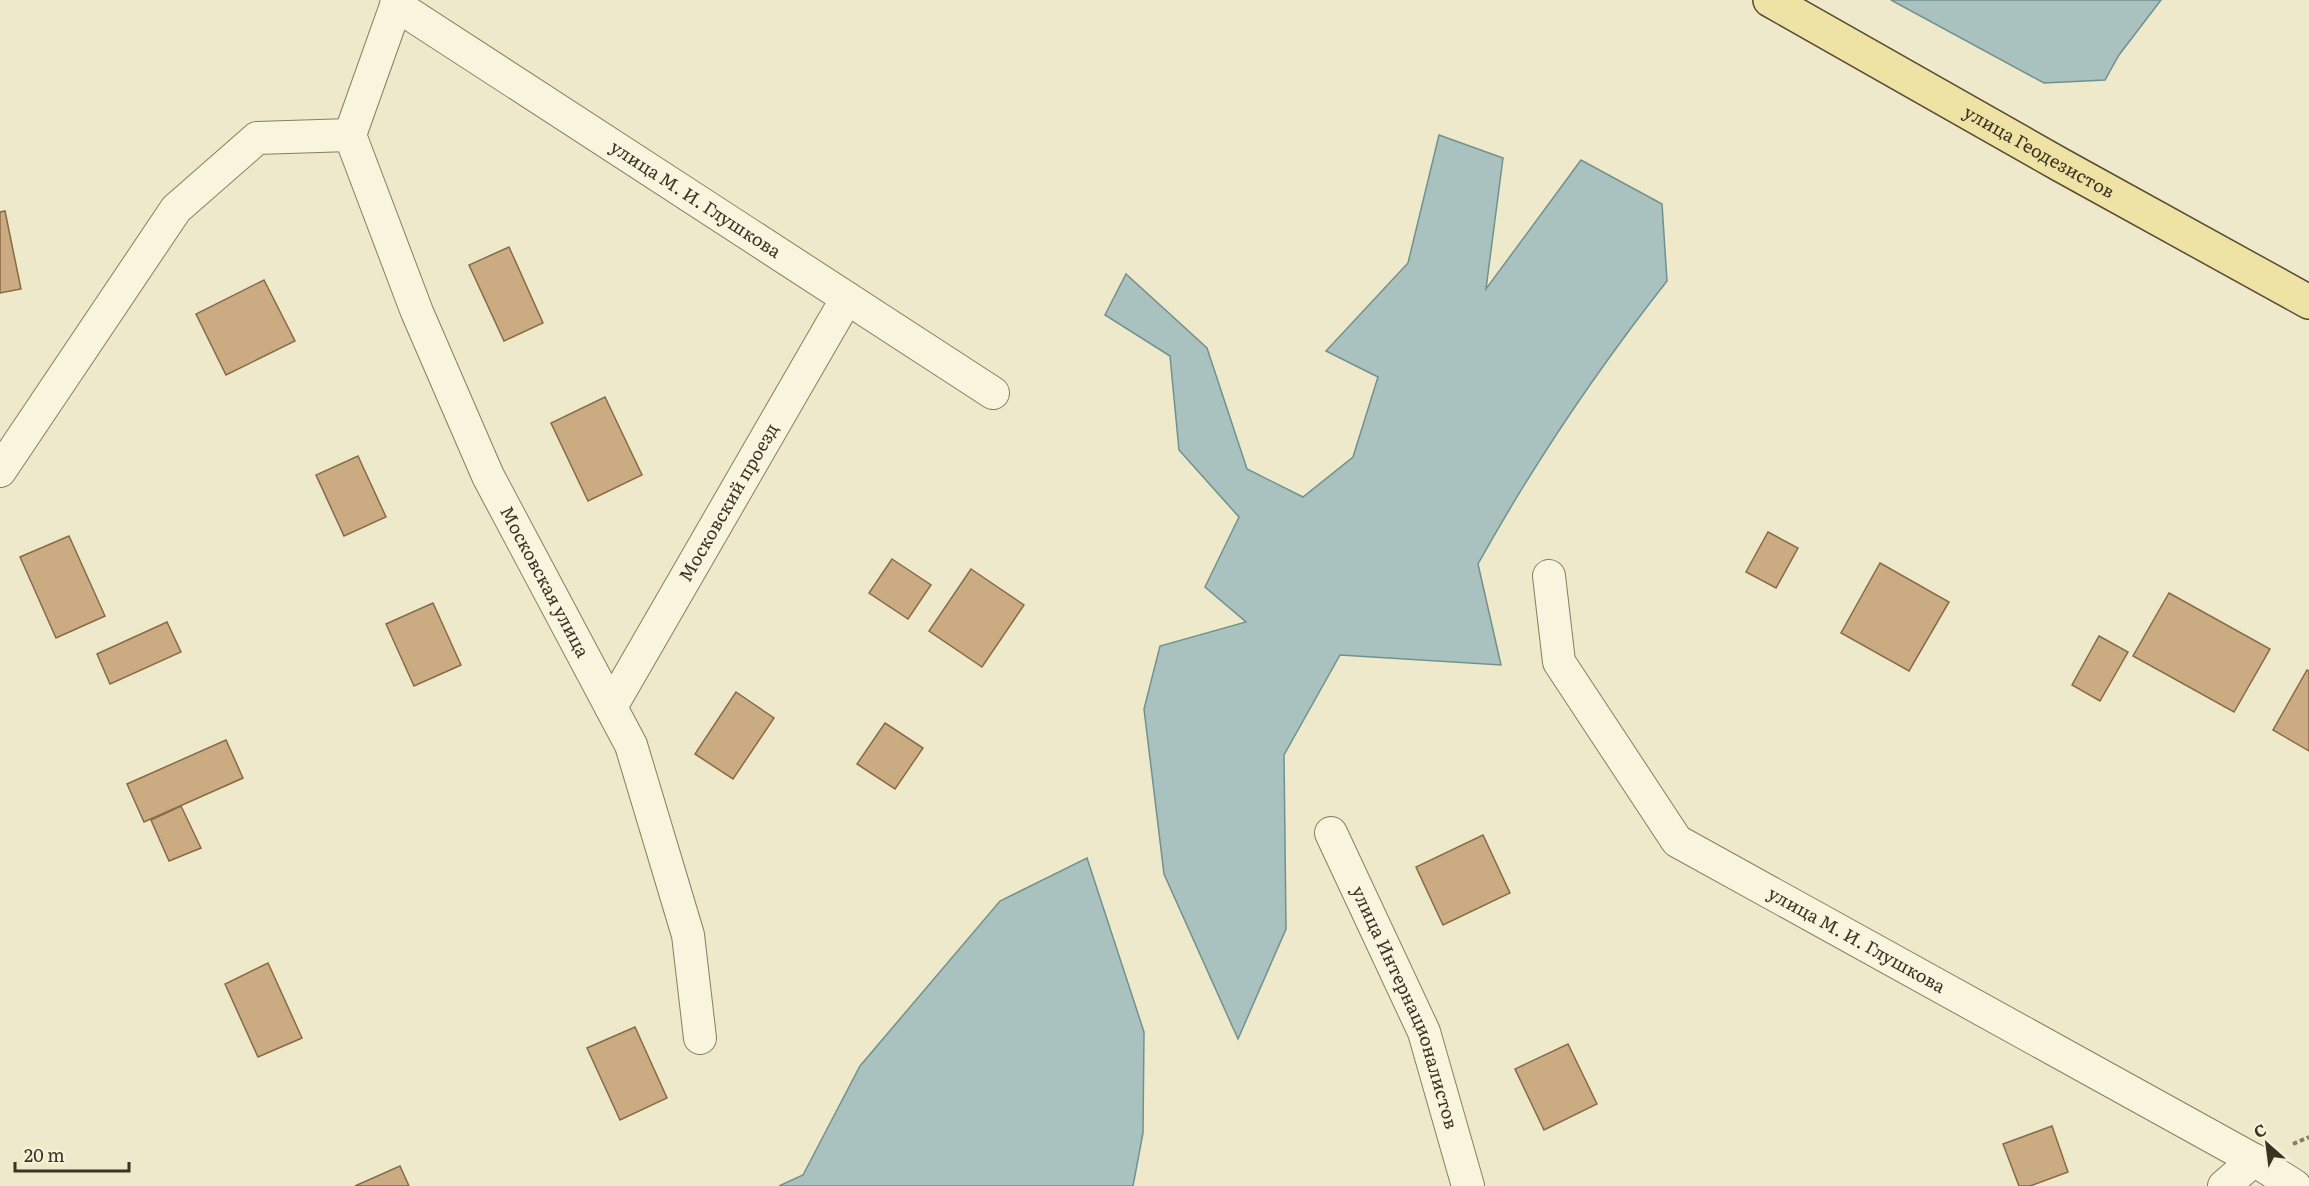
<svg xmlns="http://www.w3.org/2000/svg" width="2309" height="1186" viewBox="0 0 2309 1186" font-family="Literata,serif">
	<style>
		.water { fill: #aac2bf; stroke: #71918e; stroke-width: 1.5 }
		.building { fill: #caab82; stroke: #886b45; stroke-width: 1.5 }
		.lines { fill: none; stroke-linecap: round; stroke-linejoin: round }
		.minor-casing { stroke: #8a7d5f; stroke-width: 34 }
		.primary-casing { stroke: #584a32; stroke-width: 36 }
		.path { stroke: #8a7d5f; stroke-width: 4; stroke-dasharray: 4.5 3; stroke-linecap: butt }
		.minor { stroke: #f8f4dd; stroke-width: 32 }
		.primary { stroke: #eee3a5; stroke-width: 33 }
		.labels { text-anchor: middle; stroke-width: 4.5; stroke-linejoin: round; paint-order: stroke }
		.street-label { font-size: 18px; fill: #3b3222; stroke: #f5f2d9 }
	</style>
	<rect width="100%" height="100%" fill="#ede9ca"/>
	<!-- water -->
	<g class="water">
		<path d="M1891,0H2161L2119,55L2105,80L2044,83Z"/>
		<path d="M1439,135L1503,158L1486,289L1581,160L1662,204L1667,281C1597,370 1533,465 1478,564L1501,665L1340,655L1284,755L1286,929L1238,1039L1164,874L1144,709L1160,646L1246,622L1205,587L1239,517L1179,450L1170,356L1105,315L1126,274L1207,348L1247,469L1303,497L1353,457L1378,377L1326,351L1408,263Z"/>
		<path d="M1087,858L1144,1032L1143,1133L1133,1186H779L803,1175L860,1066L1000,901Z"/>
	</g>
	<!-- building -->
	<g class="building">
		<path d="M5,211L21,289L0,293V212Z"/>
		<path d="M509,247L543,323L504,341L469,265Z"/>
		<path d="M264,280L295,341L226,375L196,314Z"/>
		<path d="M605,397L642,475L588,501L551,423Z"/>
		<path d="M358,456L386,517L344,536L316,475Z"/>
		<path d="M1768,532L1798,548L1776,588L1746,572Z"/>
		<path d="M69,536L105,616L56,638L20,557Z"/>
		<path d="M892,559L931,585L908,619L869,593Z"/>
		<path d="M1880,563L1949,602L1909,671L1841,633Z"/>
		<path d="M971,569L1024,605L982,667L929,631Z"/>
		<path d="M2169,593L2270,649L2234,712L2133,656Z"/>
		<path d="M433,603L461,665L414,686L386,624Z"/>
		<path d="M167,622L181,652L110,684L97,654Z"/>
		<path d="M2099,636L2128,652L2100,701L2072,685Z"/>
		<path d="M2307,670L2309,671V751L2273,730Z"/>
		<path d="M736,692L774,718L733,779L695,754Z"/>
		<path d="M885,723L923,748L895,789L857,764Z"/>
		<path d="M226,740L243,778L144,822L127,784Z"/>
		<path d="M181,806L201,848L169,861L151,820Z"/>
		<path d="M1483,835L1510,893L1443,925L1416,867Z"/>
		<path d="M268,963L302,1038L258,1057L225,984Z"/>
		<path d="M635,1027L667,1098L620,1120L587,1048Z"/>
		<path d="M1568,1044L1597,1104L1544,1130L1515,1069Z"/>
		<path d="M2052,1126L2068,1172L2030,1186H2019L2003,1144Z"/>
		<path d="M400,1166L409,1186H355Z"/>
	</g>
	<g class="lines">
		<defs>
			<g id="minor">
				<path id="s1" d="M396,5L993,393"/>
				<path id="s2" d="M350,135L417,312L488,476L631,745L688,935L700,1038"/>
				<path d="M350,135L398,0"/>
				<path d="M0,471L176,209L257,138L350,135"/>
				<path id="s3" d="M1549,576L1559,662L1677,841L2254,1160L2295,1186"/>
				<path id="s4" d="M611,707L847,298"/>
				<path id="s5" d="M1331,833L1424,1032L1468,1186"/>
				<path d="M2224,1186L2254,1160"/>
			</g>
			<g id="primary">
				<path id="s6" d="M1770,0L2059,164L2309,302"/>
			</g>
		</defs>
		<!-- minor casing -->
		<use href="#minor" class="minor-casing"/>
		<!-- primary casing -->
		<use href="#primary" class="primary-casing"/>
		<!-- path -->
		<path class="path" d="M2293,1144L2309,1137"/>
		<!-- minor -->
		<use href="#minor" class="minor"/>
		<!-- primary -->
		<use href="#primary" class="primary"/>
	</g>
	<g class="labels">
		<!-- street labels -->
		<g class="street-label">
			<text dy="6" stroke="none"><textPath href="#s6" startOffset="309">улица Геодезистов</textPath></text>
			<text dy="6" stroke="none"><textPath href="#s1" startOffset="357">улица М. И. Глушкова</textPath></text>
			<text dy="6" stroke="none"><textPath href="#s4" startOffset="236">Московский проезд</textPath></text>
			<text dy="6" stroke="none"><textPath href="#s2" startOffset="488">Московская улица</textPath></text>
			<text dy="6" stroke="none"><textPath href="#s3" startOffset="506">улица М. И. Глушкова</textPath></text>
			<text dy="6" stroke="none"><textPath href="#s5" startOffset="190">улица Интернационалистов</textPath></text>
		</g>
	</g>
	<!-- north arrow -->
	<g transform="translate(2267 1144) rotate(332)" stroke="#f5f2d9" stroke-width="4.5" paint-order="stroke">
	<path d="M0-4.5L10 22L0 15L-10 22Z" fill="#3b3222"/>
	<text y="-9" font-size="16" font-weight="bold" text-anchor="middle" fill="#3b3222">С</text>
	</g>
	<!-- scale -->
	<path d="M15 1162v9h114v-9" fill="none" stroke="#3b3222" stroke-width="3"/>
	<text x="24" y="1162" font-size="18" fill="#3b3222" stroke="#f5f2d9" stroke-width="4.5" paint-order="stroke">20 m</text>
</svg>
